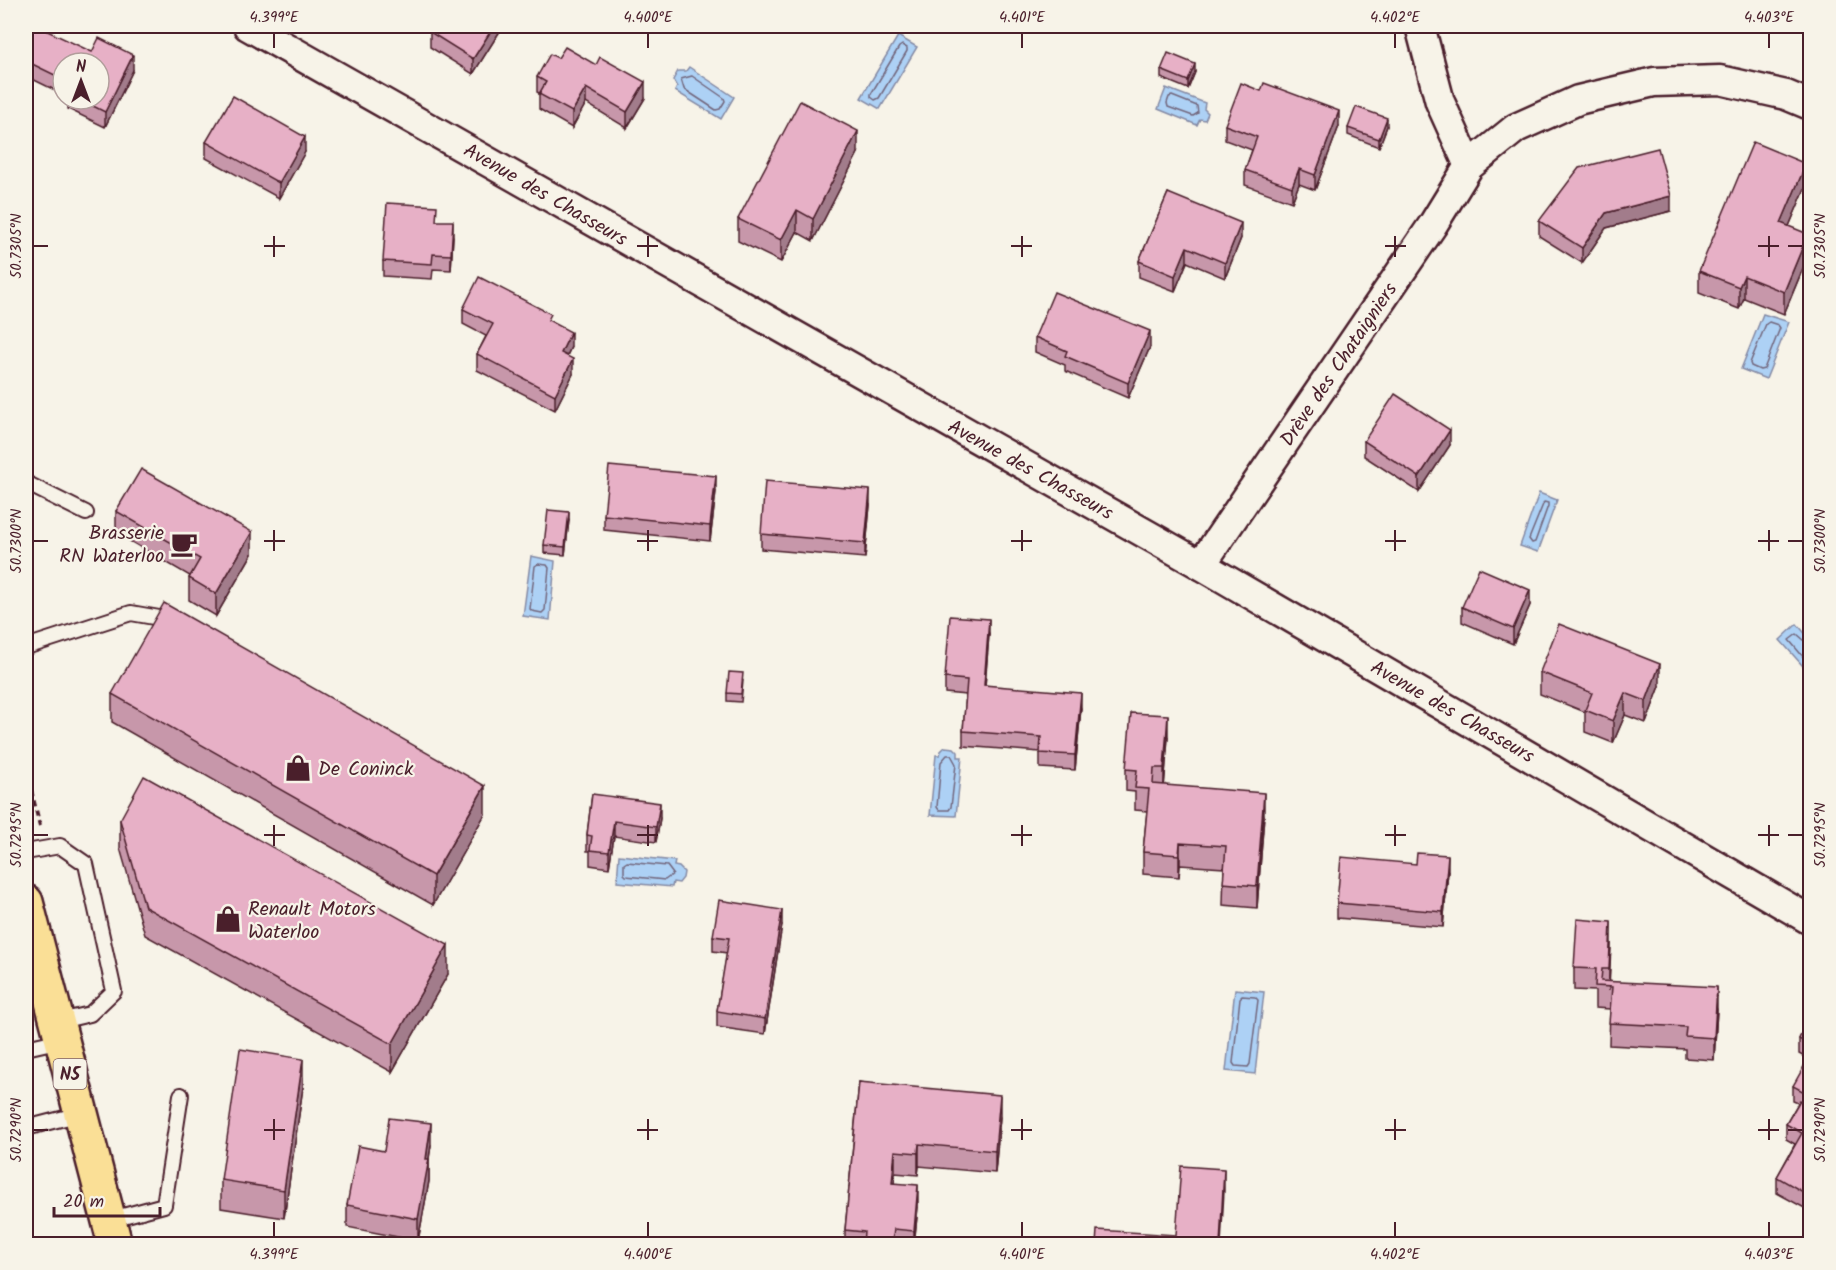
<svg xmlns="http://www.w3.org/2000/svg" width="1836" height="1270" viewBox="0 0 1836 1270" font-family="Kalam,sans-serif">
	<style>
		.water { fill: #add1f5; stroke: #858aa4; stroke-width: 1.5 }
		.lines { fill: none; stroke-linecap: round; stroke-linejoin: round }
		.shore { stroke: #72667c; stroke-width: 1.5 }
		.lane-casing { stroke: #4a1f2b; stroke-width: 18 }
		.street-casing { stroke: #4a1f2b; stroke-width: 33 }
		.primary-casing { stroke: #4a1f2b; stroke-width: 38 }
		.path { stroke: #4a1f2b; stroke-width: 4; stroke-dasharray: 6 4.5; stroke-linecap: butt }
		.lane { stroke: #f7f3e8; stroke-width: 14 }
		.street { stroke: #f7f3e8; stroke-width: 28 }
		.primary { stroke: #fadf96; stroke-width: 33 }
		.wall { fill: #c797aa; stroke: #4a1f2b; stroke-width: 1.5 }
		.shaded-wall { fill: #a27b8b; stroke: #4a1f2b; stroke-width: 1.5 }
		.building { fill: #e7b0c6; stroke: #4a1f2b; stroke-width: 1.5 }
		.ticks { fill: none; stroke: #4a1f2b; stroke-width: 2 }
		.labels { text-anchor: middle; stroke-width: 4.5; stroke-linejoin: round; paint-order: stroke }
		.shield { fill: #f7f3e8; stroke: #7e5f64; stroke-width: 1.5 }
		.shield-label { font-size: 18px; font-weight: bold; fill: #4a1f2b }
		.street-label { font-size: 20px; fill: #4a1f2b; stroke: #f7f3e8 }
		.poi-label { font-size: 20px; fill: #4a1f2b; stroke: #f7f3e8; text-anchor: start }
		.neatline { fill: none; stroke: #4a1f2b; stroke-width: 2 }
		.ticks-label { font-size: 15px; text-anchor: middle; fill: #4a1f2b }
	</style>
	<rect width="100%" height="100%" fill="#f7f3e8"/>
	<filter id="ink" filterUnits="userSpaceOnUse"><feTurbulence type="fractalNoise" baseFrequency=".0167" numOctaves="2"/><feDisplacementMap in="SourceGraphic" scale="12" xChannelSelector="R" yChannelSelector="G"/><feConvolveMatrix kernelMatrix="1 2 1 2 8 2 1 2 1" color-interpolation-filters="sRGB"/></filter>
	<g filter="url(#ink)">
		<!-- water -->
		<g class="water">
			<path d="M898,36L917,47L880,109L861,98Z"/>
			<path d="M689,67L734,97L721,119L675,91L677,87L673,80L678,71H686Z"/>
			<path d="M1166,88L1205,103L1204,109L1208,113L1205,120L1200,119L1197,125L1158,109Z"/>
			<path d="M1763,314L1789,322L1766,379L1741,369Z"/>
			<path d="M1539,493L1557,500L1538,552L1520,546Z"/>
			<path d="M531,556L555,561L550,620L523,616Z"/>
			<path d="M1797,624L1810,639V674L1780,640Z"/>
			<path d="M945,747L954,748L958,752V757H962L956,816L930,815L936,755H940L941,751Z"/>
			<path d="M619,855L675,861L674,866L679,867L684,872L683,878L679,883L673,882L672,887L617,882Z"/>
			<path d="M1235,989L1264,992L1255,1074L1226,1071Z"/>
		</g>
		<g class="lines">
			<!-- shore -->
			<g class="shore">
				<path d="M902,45L907,48V51L879,98L875,100L871,97V94L899,47Z"/>
				<path d="M692,76L724,98L725,101L720,109L716,110L684,89L681,79Z"/>
				<path d="M1172,96L1197,106L1198,113L1193,116L1168,107L1167,103L1169,97Z"/>
				<path d="M1769,322L1778,325L1780,328L1764,369L1760,370L1751,366L1750,363L1766,324Z"/>
				<path d="M1544,502L1548,503V506L1535,542L1532,543L1529,539Z"/>
				<path d="M538,564L547,565L549,568L545,610L542,613L532,611L530,609L535,566Z"/>
				<path d="M1810,642L1805,641L1797,634L1789,640L1810,665"/>
				<path d="M947,755H951L956,764L951,807L949,810H939L937,807L941,762Z"/>
				<path d="M627,862L667,866L673,874L665,880L626,876L624,874V864Z"/>
				<path d="M1242,996L1255,997L1258,1000L1250,1064L1248,1067L1235,1066L1233,1063L1240,998Z"/>
			</g>
			<defs>
				<g id="lane">
					<path d="M26,483L86,513"/>
					<path d="M26,647L131,613L165,619L172,623"/>
					<path d="M26,852L60,846L86,864L114,991L90,1014L56,1022"/>
					<path d="M26,1048L61,1040"/>
					<path d="M26,1128L80,1114"/>
					<path d="M108,1220L164,1205L181,1095"/>
				</g>
				<g id="street">
					<path d="M248,26L1201,565L1810,920"/>
					<path d="M1420,26L1440,102L1469,166"/>
					<path d="M1201,565L1432,226L1469,166L1516,128L1578,100L1654,82L1720,80L1786,95L1810,105"/>
				</g>
				<path id="primary" d="M26,902L115,1244"/>
			</defs>
			<!-- lane casing -->
			<use href="#lane" class="lane-casing"/>
			<!-- street casing -->
			<use href="#street" class="street-casing"/>
			<!-- primary casing -->
			<use href="#primary" class="primary-casing"/>
			<!-- path -->
			<path class="path" d="M26,770L40,826"/>
			<!-- lane -->
			<use href="#lane" class="lane"/>
			<!-- street -->
			<use href="#street" class="street"/>
			<!-- primary -->
			<use href="#primary" class="primary"/>
		</g>
		<!-- wall -->
		<g class="wall">
			<path d="M26,26L133,70L105,127L68,109V99H99L63,63V94L26,76Z"/>
			<path d="M500,26V31L473,74L430,47V32Z"/>
			<path d="M558,58L645,98L627,128L586,103L572,128L539,109V93L537,92V77Z"/>
			<path d="M1161,70L1195,72L1188,89L1161,78Z"/>
			<path d="M1261,91L1339,126L1315,190L1299,184L1292,202L1245,185V170L1252,150L1225,140V125Z"/>
			<path d="M1387,126L1379,147L1348,135V128Z"/>
			<path d="M206,142L305,152L279,198L206,158Z"/>
			<path d="M858,153L813,241L797,232L781,262L738,241V219Z"/>
			<path d="M1806,186L1789,226L1808,256L1784,314L1744,298L1739,309L1699,293V271Z"/>
			<path d="M1168,193L1241,238L1225,278L1187,262L1175,291L1139,277V261Z"/>
			<path d="M1671,211L1606,228L1582,263L1539,236V221Z"/>
			<path d="M437,221L453,236L451,270L433,269L432,279L383,276V261Z"/>
			<path d="M463,309L551,322L571,347L567,356L573,374L555,410L477,370V354L486,336L463,324Z"/>
			<path d="M1035,337L1150,347L1128,398L1065,371V365L1035,352Z"/>
			<path d="M1364,441L1450,445L1419,492L1364,456Z"/>
			<path d="M716,491L710,541L604,530V515Z"/>
			<path d="M870,505L865,558L761,549V534Z"/>
			<path d="M116,511L252,554L216,616L189,600V578L190,576L116,533Z"/>
			<path d="M569,520L565,555L544,553V545Z"/>
			<path d="M1530,605L1513,644L1462,622V607Z"/>
			<path d="M989,634L985,685L1081,708L1075,770L1040,768V752L963,746V731L966,695L945,693V678Z"/>
			<path d="M1540,672L1660,686L1646,723L1625,715L1613,743L1585,732V712L1540,694Z"/>
			<path d="M743,681L741,702L727,701V693Z"/>
			<path d="M112,694L485,814L433,905L112,722Z"/>
			<path d="M1168,737L1164,785L1264,815L1257,908L1223,905L1224,868L1180,865L1179,877L1143,874V852L1147,811L1135,810V792L1126,791V769Z"/>
			<path d="M592,794L660,818L656,842L614,836L609,868L590,865V851H587V835Z"/>
			<path d="M120,820L448,974L392,1072L145,935L120,848Z"/>
			<path d="M1448,871L1443,927L1337,918V903Z"/>
			<path d="M782,925L765,1034L717,1027V1011L727,953L713,951V936Z"/>
			<path d="M1611,944L1609,981L1717,1009L1714,1060L1685,1058V1049L1609,1045L1610,1009L1595,1008V991L1574,990V968Z"/>
			<path d="M1810,1017V1060L1799,1054V1039Z"/>
			<path d="M1810,1063V1211L1777,1193V1177L1795,1144L1786,1139V1124L1798,1103L1793,1101V1086Z"/>
			<path d="M859,1082L1000,1117L995,1173L919,1166L918,1175L895,1173L894,1183L918,1207L914,1245H845V1230Z"/>
			<path d="M303,1087L284,1218L221,1208V1180Z"/>
			<path d="M431,1145L429,1159V1181L418,1241L347,1227V1205L384,1151Z"/>
		</g>
		<!-- shaded-wall -->
		<g class="shaded-wall">
			<path d="M494,26H500V31L473,74V59Z"/>
			<path d="M133,55V70L105,127V112Z"/>
			<path d="M1195,64V72L1188,89V81Z"/>
			<path d="M645,82V98L627,128V112Z"/>
			<path d="M586,88V103L572,128V112Z"/>
			<path d="M1339,111V126L1315,190V175Z"/>
			<path d="M1387,118V126L1379,147V139Z"/>
			<path d="M858,131V153L813,241V219Z"/>
			<path d="M305,137V152L279,198V183Z"/>
			<path d="M1806,164V186L1781,245V223Z"/>
			<path d="M1299,169V184L1292,202V187Z"/>
			<path d="M1671,196V211L1606,228L1582,263V248L1606,213Z"/>
			<path d="M797,210V232L781,262V240Z"/>
			<path d="M453,221V236L451,270V255Z"/>
			<path d="M1241,223V238L1225,278V263Z"/>
			<path d="M1808,234V256L1784,314V292Z"/>
			<path d="M1187,247V262L1175,291V276Z"/>
			<path d="M1744,276V298L1739,309V287Z"/>
			<path d="M1150,331V347L1128,398V383Z"/>
			<path d="M571,332V347L561,368V353Z"/>
			<path d="M573,359V374L555,410V395Z"/>
			<path d="M1450,430V445L1419,492V477Z"/>
			<path d="M716,476V491L710,541V526Z"/>
			<path d="M870,490V505L865,558V543Z"/>
			<path d="M569,512V520L565,555V547Z"/>
			<path d="M252,532V554L216,616V594Z"/>
			<path d="M1530,590V605L1513,644V629Z"/>
			<path d="M989,619V634L984,700V685Z"/>
			<path d="M1660,664V686L1646,723V701Z"/>
			<path d="M1081,693V708L1075,770V755Z"/>
			<path d="M1625,693V715L1613,743V721Z"/>
			<path d="M1168,715V737L1164,790V768Z"/>
			<path d="M485,786V814L433,905V876Z"/>
			<path d="M1264,793V815L1257,908V886Z"/>
			<path d="M660,803V818L656,842V827Z"/>
			<path d="M614,821V836L609,868V852Z"/>
			<path d="M1180,843V865L1179,877V855Z"/>
			<path d="M1448,855V871L1443,927V912Z"/>
			<path d="M782,910V925L765,1034V1019Z"/>
			<path d="M1611,922V944L1609,991V969Z"/>
			<path d="M448,945V974L392,1072V1044Z"/>
			<path d="M1717,987V1009L1714,1060V1038Z"/>
			<path d="M303,1059V1087L284,1218V1190Z"/>
			<path d="M1000,1095V1117L995,1173V1151Z"/>
			<path d="M431,1123V1145L427,1171L429,1159V1181L418,1241V1219Z"/>
			<path d="M919,1144V1166L918,1175V1153Z"/>
			<path d="M895,1151V1173L892,1205V1183Z"/>
			<path d="M1224,1169V1191L1221,1245H1220Z"/>
			<path d="M918,1185V1207L914,1245V1231Z"/>
		</g>
		<!-- building -->
		<g class="building">
			<path d="M26,26H37L92,52L99,38L133,55L105,112L79,99H99V63H63V79L26,61Z"/>
			<path d="M435,26H494L473,59L430,32Z"/>
			<path d="M565,47L596,65L600,57L645,82L627,112L586,88L572,112L539,94L546,82L537,77L550,54L558,58Z"/>
			<path d="M1168,53L1195,64L1188,81L1161,70Z"/>
			<path d="M1241,83L1261,91L1264,83L1339,111L1315,175L1299,169L1292,187L1245,170L1257,137L1225,125Z"/>
			<path d="M233,96L305,137L279,183L206,142Z"/>
			<path d="M800,101L858,131L813,219L797,210L781,240L738,219Z"/>
			<path d="M1356,107L1387,118L1379,139L1348,128Z"/>
			<path d="M1753,142L1806,164L1781,223L1808,234L1784,292L1744,276L1739,287L1699,271Z"/>
			<path d="M1658,148L1671,196L1606,213L1582,248L1539,221L1579,168Z"/>
			<path d="M1168,193L1241,223L1225,263L1187,247L1175,276L1139,261Z"/>
			<path d="M387,203L437,206L436,221H453L451,255L433,254L432,264L383,261Z"/>
			<path d="M479,277L551,314L548,320L571,332L561,353L573,359L555,395L477,354L493,324L463,309Z"/>
			<path d="M1054,292L1150,331L1128,383L1065,356L1067,351L1035,337Z"/>
			<path d="M1395,394L1450,430L1419,477L1364,441Z"/>
			<path d="M609,466L716,476L710,526L604,515Z"/>
			<path d="M141,469L252,532L216,594L189,578L200,559L116,511Z"/>
			<path d="M765,481L870,490L865,543L761,534Z"/>
			<path d="M548,510L569,512L565,547L544,545Z"/>
			<path d="M1479,568L1530,590L1513,629L1462,607Z"/>
			<path d="M164,603L485,786L433,876L112,694Z"/>
			<path d="M950,616L989,619L984,685L1081,693L1075,755L1040,753L1041,737L963,731L967,680L945,678Z"/>
			<path d="M1559,624L1660,664L1646,701L1625,693L1613,721L1585,710L1592,693L1540,672Z"/>
			<path d="M729,672L743,673L741,694L727,693Z"/>
			<path d="M1131,713L1168,715L1164,768H1154L1153,784L1264,793L1257,886L1223,883L1226,846L1180,843L1179,855L1143,852L1149,789L1135,788L1137,770L1126,769Z"/>
			<path d="M144,776L448,945L392,1044L145,907L120,820Z"/>
			<path d="M592,794L660,803L656,827L614,821L609,852L590,850L592,836L587,835Z"/>
			<path d="M1417,853L1448,855L1443,912L1337,903L1341,857L1416,864Z"/>
			<path d="M719,900L782,910L765,1019L717,1011L729,938L713,936Z"/>
			<path d="M1577,919L1611,922L1609,969H1602L1601,981L1717,987L1714,1038L1685,1036L1686,1027L1609,1023L1612,987L1595,986L1596,969L1574,968Z"/>
			<path d="M1810,1017V1045L1799,1039Z"/>
			<path d="M240,1049L303,1059L284,1190L221,1180Z"/>
			<path d="M1807,1061L1810,1063V1095L1793,1086Z"/>
			<path d="M859,1082L1000,1095L995,1151L919,1144L918,1153L895,1151L892,1183L918,1185L914,1231L894,1229L892,1245L863,1244L864,1232L845,1230Z"/>
			<path d="M1800,1100L1810,1106V1196L1777,1177L1802,1133L1786,1124Z"/>
			<path d="M389,1118L431,1123L426,1159H429L418,1219L347,1205L358,1146L384,1151Z"/>
			<path d="M1181,1166L1224,1169L1220,1245H1096L1097,1230L1176,1235Z"/>
		</g>
	</g>
	<!-- ticks -->
	<path class="ticks" d="M274,33V48M648,33V48M1022,33V48M1395,33V48M1769,33V48M274,236V257M648,236V257M1022,236V257M1395,236V257M1769,236V257M33,246H48M264,246H285M637,246H658M1011,246H1032M1385,246H1406M1758,246H1779M1788,246H1803M274,530V551M648,530V551M1022,530V551M1395,530V551M1769,530V551M33,541H48M264,541H285M637,541H658M1011,541H1032M1385,541H1406M1758,541H1779M1788,541H1803M274,825V846M648,825V846M1022,825V846M1395,825V846M1769,825V846M33,835H48M264,835H285M637,835H658M1011,835H1032M1385,835H1406M1758,835H1779M1788,835H1803M274,1119V1140M648,1119V1140M1022,1119V1140M1395,1119V1140M1769,1119V1140M33,1130H48M264,1130H285M637,1130H658M1011,1130H1032M1385,1130H1406M1758,1130H1779M1788,1130H1803M274,1222V1237M648,1222V1237M1022,1222V1237M1395,1222V1237M1769,1222V1237"/>
	<!-- icons -->
	<defs>
		<symbol id="cafe-bare" viewBox="-9 -9 18 18"><path d="M-5.5-4.5H6V0H3Q3 3.5 0 3.5H-2.5Q-5.5 3.5-5.5 0ZM3-3.2v2h1.7v-2ZM-6 4.5H4V6H-6Z" fill="#4a1f2b" stroke="#f7f3e8" stroke-width="2.5" paint-order="stroke"/></symbol>
		<symbol id="shop-bare" viewBox="-9 -9 18 18"><path d="M-5-2.5h2.3a2.7 3.5 0 0 1 5.4 0H5L5.5 6h-11ZM-1.5-2.5h3a1.5 2.3 0 0 0-3 0Z" fill="#4a1f2b" stroke="#f7f3e8" stroke-width="2.5" paint-order="stroke"/></symbol>
	</defs>
	<g fill-rule="evenodd">
		<use href="#cafe-bare" x="165" y="525" width="38" height="38"/>
		<use href="#shop-bare" x="279" y="749" width="38" height="38"/>
		<use href="#shop-bare" x="209" y="900" width="38" height="38"/>
	</g>
	<g class="labels">
		<!-- shield labels -->
		<rect class="shield" x="53.5" y="1059" width="33" height="30" rx="4.5"/>
		<g class="shield-label">
			<text x="70" y="1080">N5</text>
		</g>
		<!-- street labels -->
		<g class="street-label">
			<text transform="translate(546 194) rotate(30)" y="7">Avenue des Chasseurs</text>
			<text transform="translate(1338 364) rotate(-56)" y="7">Drève des Chataigniers</text>
			<text transform="translate(1031 469) rotate(29)" y="7">Avenue des Chasseurs</text>
			<text transform="translate(1453 711) rotate(30)" y="7">Avenue des Chasseurs</text>
		</g>
		<!-- poi labels -->
		<g class="poi-label">
			<text x="164" y="539" text-anchor="end">Brasserie<tspan x="164" dy="23">RN Waterloo</tspan></text>
			<text x="318" y="775">De Coninck</text>
			<text x="248" y="915">Renault Motors<tspan x="248" dy="23">Waterloo</tspan></text>
		</g>
	</g>
	<!-- margin -->
	<rect width="1836" height="1270" fill="none" stroke="#f7f3e8" stroke-width="66"/>
	<!-- north arrow -->
	<g transform="translate(81 81)"><circle r="28" fill="#f7f3e8" stroke="#b29e9c" stroke-width="1.5"/>
	<path d="M0-4.5L10 22L0 15L-10 22Z" fill="#4a1f2b"/>
	<text y="-9" font-size="16" font-weight="bold" text-anchor="middle" fill="#4a1f2b">N</text>
	</g>
	<!-- scale -->
	<path d="M54 1207v9h106v-9" fill="none" stroke="#4a1f2b" stroke-width="3"/>
	<text x="63" y="1207" font-size="18" fill="#4a1f2b" stroke="#f7f3e8" stroke-width="4.5" paint-order="stroke">20 m</text>
	<rect x="33" y="33" width="1770" height="1204" class="neatline"/>
	<g class="ticks-label">
		<text x="274" y="22">4.399°E</text>
		<text x="648" y="22">4.400°E</text>
		<text x="1022" y="22">4.401°E</text>
		<text x="1395" y="22">4.402°E</text>
		<text x="1769" y="22">4.403°E</text>
		<text transform="translate(16 246) rotate(-90)" y="5">50.7305°N</text>
		<text transform="translate(1820 246) rotate(-90)" y="5">50.7305°N</text>
		<text transform="translate(16 541) rotate(-90)" y="5">50.7300°N</text>
		<text transform="translate(1820 541) rotate(-90)" y="5">50.7300°N</text>
		<text transform="translate(16 835) rotate(-90)" y="5">50.7295°N</text>
		<text transform="translate(1820 835) rotate(-90)" y="5">50.7295°N</text>
		<text transform="translate(16 1130) rotate(-90)" y="5">50.7290°N</text>
		<text transform="translate(1820 1130) rotate(-90)" y="5">50.7290°N</text>
		<text x="274" y="1259">4.399°E</text>
		<text x="648" y="1259">4.400°E</text>
		<text x="1022" y="1259">4.401°E</text>
		<text x="1395" y="1259">4.402°E</text>
		<text x="1769" y="1259">4.403°E</text>
	</g>
</svg>
